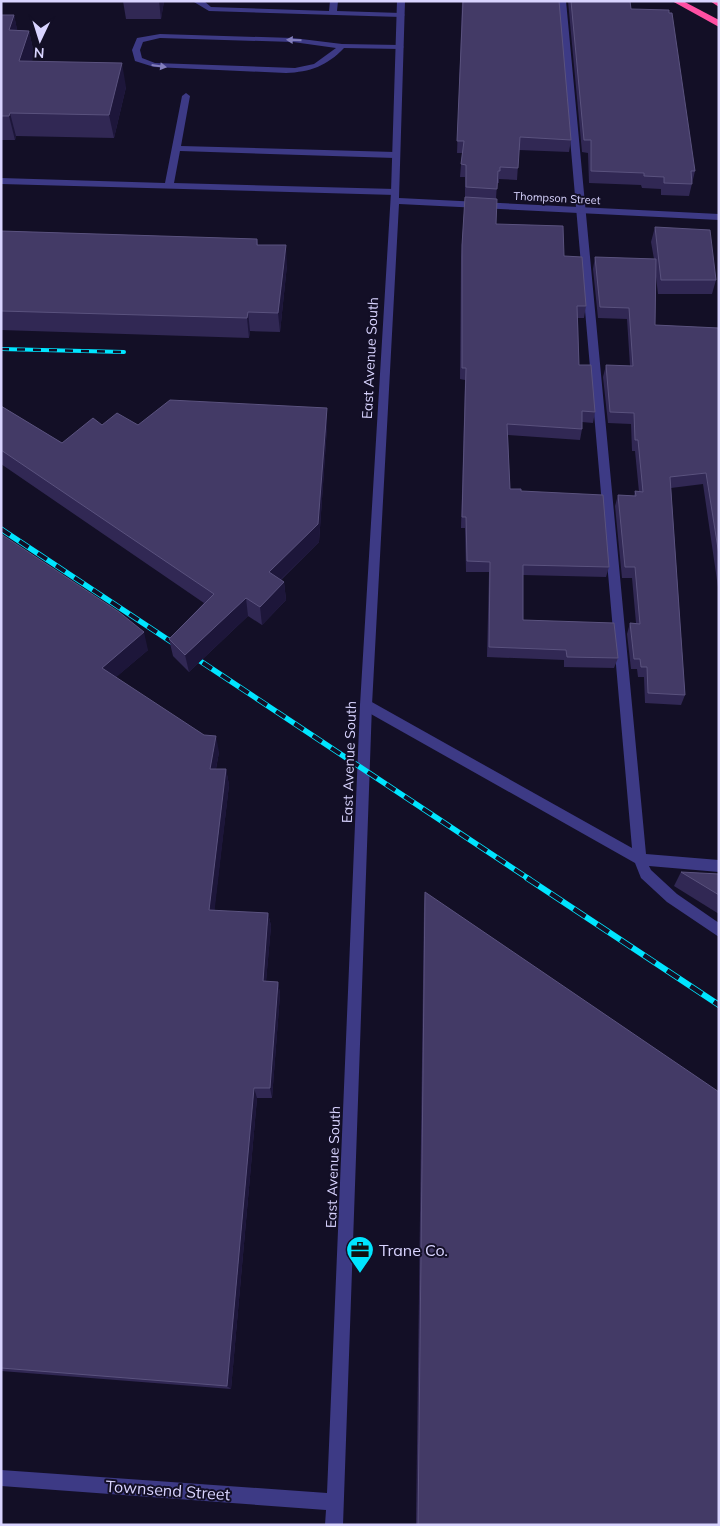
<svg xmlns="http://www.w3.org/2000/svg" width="720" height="1526" viewBox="0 0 720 1526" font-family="Mulish,sans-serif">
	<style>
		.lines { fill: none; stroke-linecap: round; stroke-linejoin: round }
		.lane { fill: #3d3a85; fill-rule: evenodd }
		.street { fill: #3d3a85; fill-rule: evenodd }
		.highway { fill: #ff4fa3; fill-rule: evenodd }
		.rail-far2-casing { stroke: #00e5ff; stroke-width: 4 }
		.rail-far1-casing { stroke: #00e5ff; stroke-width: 5.5 }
		.rail-casing { stroke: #00e5ff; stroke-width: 6 }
		.rail-far2 { stroke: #130f26; stroke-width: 2.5; stroke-dasharray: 8; stroke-linecap: butt }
		.rail-far1 { stroke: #130f26; stroke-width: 4; stroke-dasharray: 11; stroke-linecap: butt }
		.rail { stroke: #130f26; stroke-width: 4.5; stroke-dasharray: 14; stroke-linecap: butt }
		.wall { fill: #312854 }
		.shaded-wall { fill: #1d163a }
		.building { fill: #433a66; stroke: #5a527e }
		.oneway { fill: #837fbc }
		.labels { text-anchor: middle; stroke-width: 4; stroke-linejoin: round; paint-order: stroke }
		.far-street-label { font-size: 11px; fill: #d9d4ff; stroke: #130f26 }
		.street-label { font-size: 14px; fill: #d9d4ff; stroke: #130f26 }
		.near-poi-label { font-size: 16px; fill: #d9d4ff; stroke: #130f26; text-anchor: start }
		.near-street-label { font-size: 16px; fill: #d9d4ff; stroke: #130f26 }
	</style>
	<rect width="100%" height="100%" fill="#130f26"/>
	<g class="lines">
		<!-- lane -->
		<g class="lane">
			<path d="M204,1L211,7L329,11L330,1H338L337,11L401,13L405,15L401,17L209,11L194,2Z"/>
			<path d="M558,1H566L646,854L719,860V872L649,866L651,870L677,894L719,923V937L667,902L641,878L635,863L362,709L360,705L362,701H370L632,848Z"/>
			<path d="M160,34L293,38L342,44L400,45L404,47L400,49L344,48C327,66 310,72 286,73L154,67L135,61L132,50L137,38ZM160,38L293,42L336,48L314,64L295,68L155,63L142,58L140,50L143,42Z"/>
			<path d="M186,93L190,96L181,146L395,152L399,155L395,158L180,151L174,183L395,189L399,192L395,195L1,184V178L165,183L182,96Z"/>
		</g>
		<!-- street -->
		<path class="street" d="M397,1H405L399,198L719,214V220L399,204L372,705L343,1525H325L326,1510L1,1486V1470L327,1493L360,705L391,192Z"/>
		<!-- highway -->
		<g class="highway">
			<path d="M672,1H683L719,20V27Z"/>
			<path d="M710,1H719V7Z"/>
		</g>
		<defs>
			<path id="rail-far2" d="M1,349L124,352"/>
			<path id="rail-far1" d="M1,529L529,879"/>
			<path id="rail" d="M527,878L719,1005"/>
		</defs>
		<!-- rail-far2 casing -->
		<use href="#rail-far2" class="rail-far2-casing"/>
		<!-- rail-far1 casing -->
		<use href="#rail-far1" class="rail-far1-casing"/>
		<!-- rail casing -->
		<use href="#rail" class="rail-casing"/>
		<!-- rail-far2 -->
		<use href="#rail-far2" class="rail-far2"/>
		<!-- rail-far1 -->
		<use href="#rail-far1" class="rail-far1"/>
		<!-- rail -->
		<use href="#rail" class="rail"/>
	</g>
	<!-- wall -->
	<g class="wall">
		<path d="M123,1H164L161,19H126Z"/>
		<path d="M462,1L571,140L569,152L519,150L517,180L499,179V183H497L496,199V224L564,256L586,306L584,318H578L579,365L595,412L593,423L582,422V429L580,440L508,435L510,489L521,491L609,567L606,577L523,575V620L618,658L614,668L564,667V660L487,657L489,572H466L465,528H461L465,380L460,379L461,257L465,199V177H460L462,153H457Z"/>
		<path d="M568,1H630L631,9L695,171L689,196L661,195V189L642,188L641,185L589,183L588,153L582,152Z"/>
		<path d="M1,15H14L17,30L29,31L34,54L32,61L126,87L114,138L16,136L15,140H1Z"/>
		<path d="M655,227L716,280L712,294H658L656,277L655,325L719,328V594L703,484L671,488L685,695L681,705L645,703L644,677H638L637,669H631L627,634L630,623H636L632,578H622L615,506L618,495L634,496L635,491L639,492L635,451H632L631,424L608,423L603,377L606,365L630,366L627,319L598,318L593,269L595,257L654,259L651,242Z"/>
		<path d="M1,231L257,239L258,245L287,265L280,332L250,331L249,338L1,330Z"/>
		<path d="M1,406L62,443L102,425L327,427L319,542L281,580L284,582L286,600L262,625L248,616L189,672L173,656L169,639L204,603L1,464Z"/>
		<path d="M1,534L148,650L116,677L219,752L216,769H226L229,785L214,911L268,913L271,926L266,981L278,982L280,994L272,1098H257L231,1389L1,1371Z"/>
		<path d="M681,872L719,874V914L674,886Z"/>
		<path d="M425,892L719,1525H416L424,905Z"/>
	</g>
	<!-- shaded-wall -->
	<g class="shaded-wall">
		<path d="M159,1H164L161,19Z"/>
		<path d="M14,15L19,39L9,30Z"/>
		<path d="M29,31L34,54L25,85L19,61Z"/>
		<path d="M122,63L126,87L114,138L109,115Z"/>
		<path d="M10,113L16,136L15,140L9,116Z"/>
		<path d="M286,245L287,265L280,332L278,313Z"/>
		<path d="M248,312L250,331L249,338L247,318Z"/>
		<path d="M327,408V427L319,542L270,590L269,572Z"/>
		<path d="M284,582L286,600L262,625L260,607Z"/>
		<path d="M246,598L248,616L189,672L185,655Z"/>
		<path d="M144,632L148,650L107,685L102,668Z"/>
		<path d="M216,736L219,752L213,784L210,769Z"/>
		<path d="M226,769L229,785L213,924L209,910Z"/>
		<path d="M268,913L271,926L265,993L263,981Z"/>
		<path d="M278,982L280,994L272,1098L270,1088Z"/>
		<path d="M254,1088L257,1098L231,1389L227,1386Z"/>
	</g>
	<!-- building -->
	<g class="building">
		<path d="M463,1H559L571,140L520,137L518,168L500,167V171H498L497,189L466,187V165L461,164L464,141H457Z"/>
		<path d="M571,1H630L631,9L669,10V13H672L695,171H691L692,184L664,183V177L644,176V173L591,171V140H584Z"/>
		<path d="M1,15H14L9,30L29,31L19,61L122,63L109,115L10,113L9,116H1Z"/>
		<path d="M465,197L497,199L496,224L563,226L564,256L582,257L586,306H577L579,365H591L595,412L582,411V429L507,424L510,489H521V491L603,495L609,567L523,565V620L614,623L618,658L567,657L566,650L489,647L490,562L467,561L466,517H462L466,368H462V245Z"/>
		<path d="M655,227L710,230L716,280H661Z"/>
		<path d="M1,231L257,239V245H286L278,313L248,312L247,318L1,311Z"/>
		<path d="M595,257L656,259L655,325L719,328V555L706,473L670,477L685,695L648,693L647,667H641L640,659H634L630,623L640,624L635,567H625L618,495L636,496L635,491L643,492L638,440H635L634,413L610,412L606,365L633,366L629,308L600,307Z"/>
		<path d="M170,400L327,408L318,524L269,572L284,582L260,607L246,598L185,655L169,639L214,594L1,450V406L62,443L93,418L102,425L117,413L138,425Z"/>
		<path d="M1,534L119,612L144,632L102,668L204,735L216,736L210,769H226L209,910L268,913L263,981L278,982L270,1088H254L227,1386L1,1368Z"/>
		<path d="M681,872L719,874V895Z"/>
		<path d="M425,892L719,1092V1525H418Z"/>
	</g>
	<!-- one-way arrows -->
	<defs><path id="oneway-solid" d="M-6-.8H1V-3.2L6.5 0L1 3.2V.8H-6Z" transform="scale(1.25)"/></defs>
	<g class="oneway">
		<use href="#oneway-solid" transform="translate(294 40) rotate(-178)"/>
		<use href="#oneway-solid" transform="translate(159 66) rotate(8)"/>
	</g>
	<!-- icons -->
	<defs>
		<symbol id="office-pin" viewBox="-11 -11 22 30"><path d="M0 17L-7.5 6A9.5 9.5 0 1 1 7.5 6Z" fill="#00e5ff" stroke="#130f26"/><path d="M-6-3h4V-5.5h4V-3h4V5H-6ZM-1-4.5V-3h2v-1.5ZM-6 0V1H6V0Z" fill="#111"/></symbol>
	</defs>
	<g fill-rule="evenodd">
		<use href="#office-pin" x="344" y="1234" width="32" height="43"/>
	</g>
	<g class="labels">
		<!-- far-street labels -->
		<g class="far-street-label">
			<text transform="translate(557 198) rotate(3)" y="4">Thompson Street</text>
		</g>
		<!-- street labels -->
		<g class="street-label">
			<text transform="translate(370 358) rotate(-87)" y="5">East Avenue South</text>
			<text transform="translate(349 762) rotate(-88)" y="5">East Avenue South</text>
			<text transform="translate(333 1167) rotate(-88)" y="5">East Avenue South</text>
		</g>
		<!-- near-poi labels -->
		<g class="near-poi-label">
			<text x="379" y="1256">Trane Co.</text>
		</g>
		<!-- near-street labels -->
		<g class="near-street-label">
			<text transform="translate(168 1490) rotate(4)" y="6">Townsend Street</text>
		</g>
	</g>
	<!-- border -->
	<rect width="720" height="1526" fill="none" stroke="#d9d4ff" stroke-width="5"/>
	<!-- north arrow -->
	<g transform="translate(40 40) rotate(184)" stroke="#130f26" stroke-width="4" paint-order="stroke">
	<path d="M0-4L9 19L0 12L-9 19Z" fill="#d9d4ff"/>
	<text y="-8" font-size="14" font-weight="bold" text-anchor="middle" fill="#d9d4ff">N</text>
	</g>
</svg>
